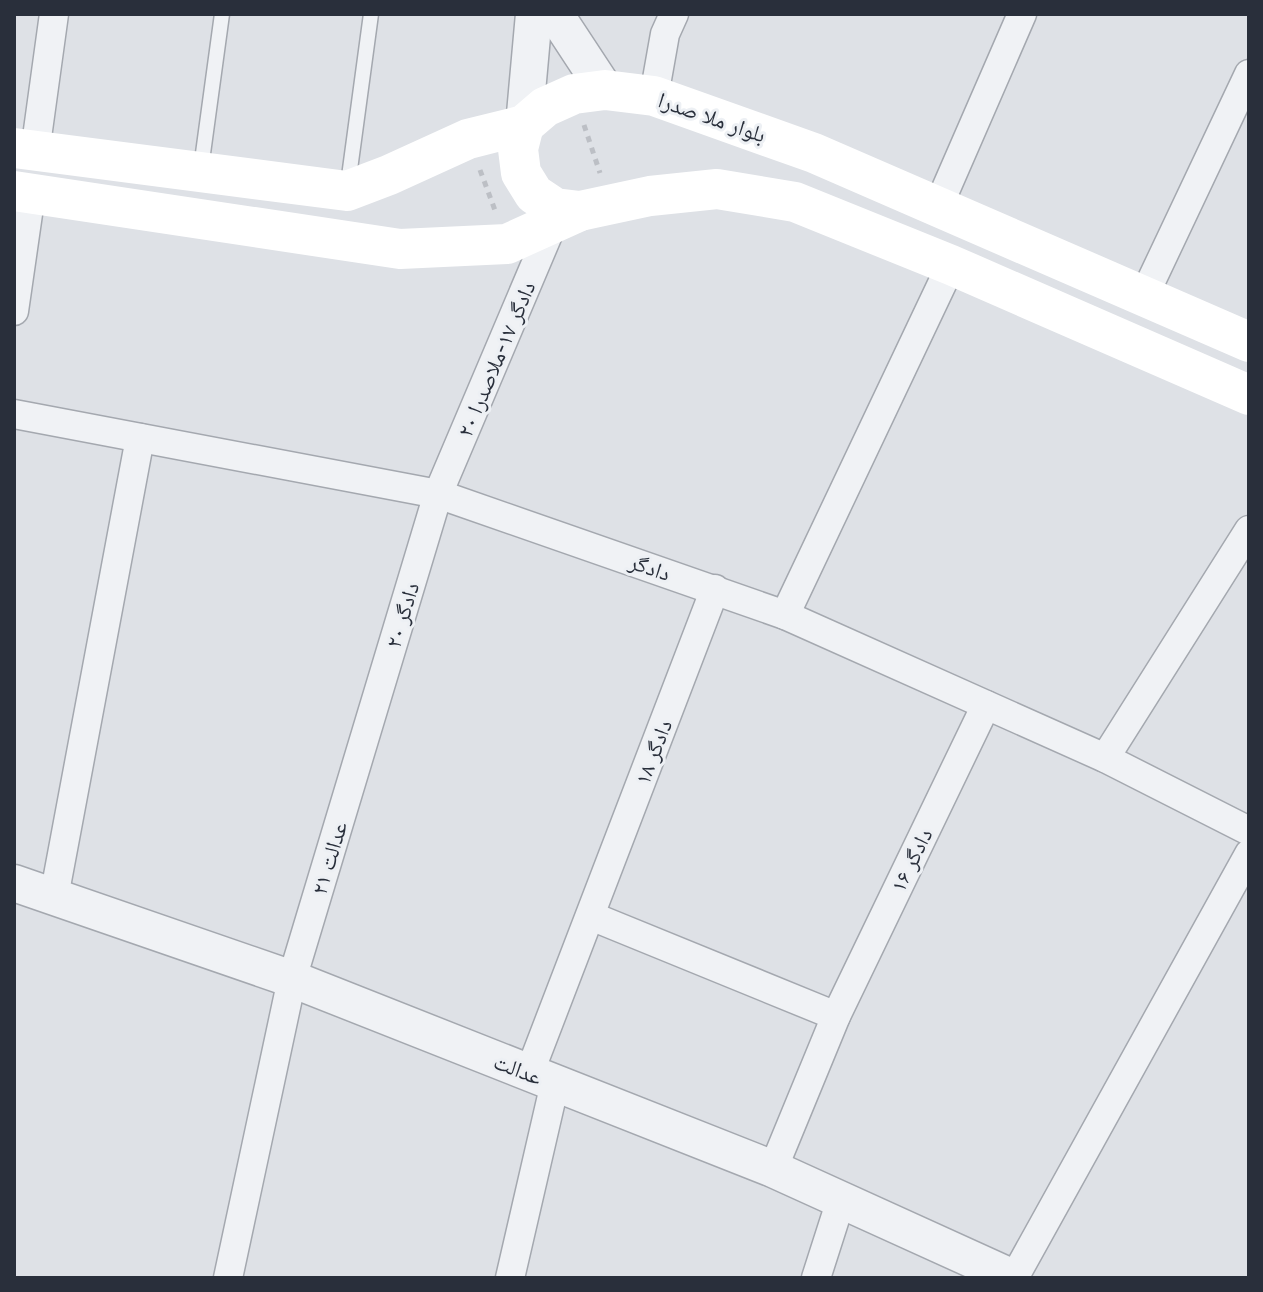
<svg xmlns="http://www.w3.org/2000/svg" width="1263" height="1292" viewBox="0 0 1263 1292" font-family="'Fira Sans','Noto Naskh Arabic',sans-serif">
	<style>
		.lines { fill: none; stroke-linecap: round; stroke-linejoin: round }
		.service-casing { stroke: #a4a8af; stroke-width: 17 }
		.minor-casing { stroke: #a4a8af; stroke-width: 31 }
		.tertiary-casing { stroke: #a4a8af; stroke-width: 39 }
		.path { stroke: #bcbfc5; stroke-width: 5; stroke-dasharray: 6 6; stroke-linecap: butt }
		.service { stroke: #f0f2f5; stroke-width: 14 }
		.minor { stroke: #f0f2f5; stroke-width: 28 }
		.tertiary { stroke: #f0f2f5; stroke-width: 36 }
		.secondary { stroke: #fff; stroke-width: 40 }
		.labels { text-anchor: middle; stroke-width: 6; stroke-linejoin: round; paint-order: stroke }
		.street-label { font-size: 22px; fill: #292f3b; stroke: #edf0f4 }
	</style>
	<rect width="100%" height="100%" fill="#dee1e6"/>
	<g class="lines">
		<defs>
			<g id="service">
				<path d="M201,168L222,14"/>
				<path d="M348,184L371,14"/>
			</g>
			<g id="minor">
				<path d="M654,96L665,34L674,14"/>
				<path d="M35,152L54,14"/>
				<path d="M938,207L1022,14"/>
				<path d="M1144,296L1249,74"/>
				<path d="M14,311L31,193"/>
				<path d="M14,414L438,494L785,615L1105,758L1249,831"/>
				<path d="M785,615L951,265"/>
				<path d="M1105,758L1249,530"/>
				<path d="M54,897L140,438"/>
				<path d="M591,916L836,1016"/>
				<path d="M529,1074L715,589"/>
				<path d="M773,1169L836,1016L986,705"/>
				<path d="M228,1278L292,979L438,494L553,223"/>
				<path d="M510,1278L555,1083"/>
				<path d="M816,1278L841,1200"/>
				<path d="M1014,1278L1249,854"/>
			</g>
			<g id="tertiary">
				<path d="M555,14L605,90"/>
				<path d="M524,125L534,14"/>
				<path d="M14,883L292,979L773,1169L1013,1278"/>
			</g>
		</defs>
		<!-- service casing -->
		<use href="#service" class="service-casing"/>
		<!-- minor casing -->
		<use href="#minor" class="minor-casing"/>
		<!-- tertiary casing -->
		<use href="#tertiary" class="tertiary-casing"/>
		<!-- path -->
		<g class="path">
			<path d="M584,125L600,173"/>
			<path d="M480,170L496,213"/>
		</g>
		<!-- service -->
		<use href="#service" class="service"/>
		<!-- minor -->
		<use href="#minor" class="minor"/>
		<!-- tertiary -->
		<use href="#tertiary" class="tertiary"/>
		<!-- secondary -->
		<g class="secondary">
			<path d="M524,125L518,149L521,173L534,194L555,208L580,211"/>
			<path d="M14,148L347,191L389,175L468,139L524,125L545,107L574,94L605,90L654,96L814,153L1249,342"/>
			<path d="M14,191L400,249L507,244L580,211L650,196L717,189L795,202L951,265L1249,395"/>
		</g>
	</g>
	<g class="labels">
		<!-- street labels -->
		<g class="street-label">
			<text transform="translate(712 117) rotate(19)" y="8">بلوار ملا صدرا</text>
			<text transform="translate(496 359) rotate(-67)" y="8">دادگر ۱۷-ملاصدرا ۲۰</text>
			<text transform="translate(650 567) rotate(19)" y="8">دادگر</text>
			<text transform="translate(402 615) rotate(-73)" y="8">دادگر ۲۰</text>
			<text transform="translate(653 752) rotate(-69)" y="8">دادگر ۱۸</text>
			<text transform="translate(329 858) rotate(-73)" y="8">عدالت ۲۱</text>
			<text transform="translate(911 860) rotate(-64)" y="8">دادگر ۱۶</text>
			<text transform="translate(518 1069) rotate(21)" y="8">عدالت</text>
		</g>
	</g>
	<!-- border -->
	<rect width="1263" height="1292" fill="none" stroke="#292f3b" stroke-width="32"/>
</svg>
